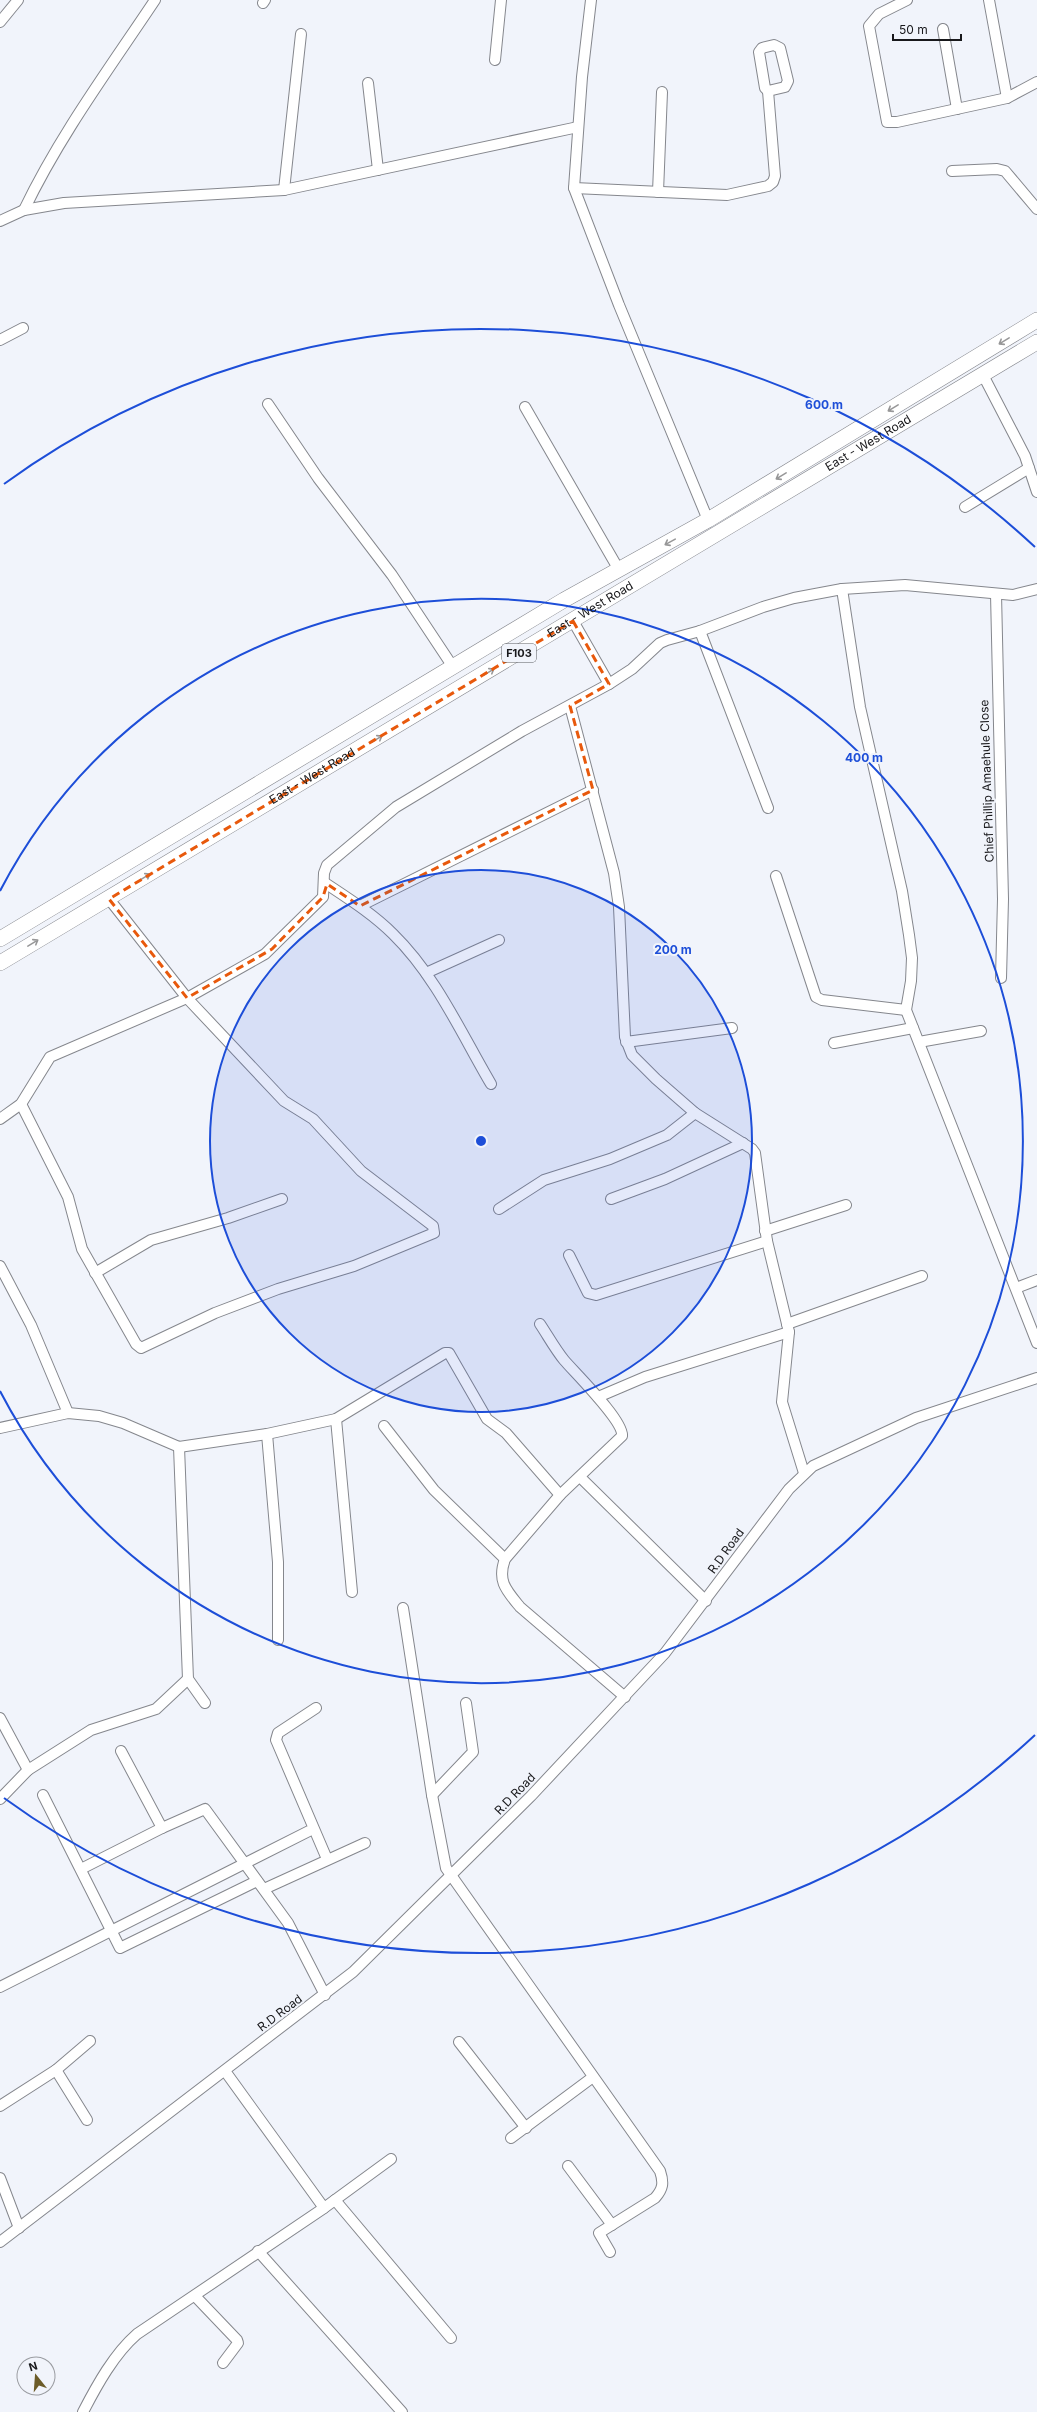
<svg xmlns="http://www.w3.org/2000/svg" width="1037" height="2412" viewBox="0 0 1037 2412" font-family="Inter,sans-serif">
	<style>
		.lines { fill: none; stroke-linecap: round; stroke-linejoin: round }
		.minor-casing { stroke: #85878d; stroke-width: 12 }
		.primary-casing { stroke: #85878d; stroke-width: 16 }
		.minor { stroke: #fff; stroke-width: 10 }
		.primary { stroke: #fff; stroke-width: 15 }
		.oneway { stroke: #979798 }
		.marked { fill: none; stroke: #e8590c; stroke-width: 3; stroke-dasharray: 8 5; stroke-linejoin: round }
		.ring { fill: none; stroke: #1d4ed8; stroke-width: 2 }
		.labels { text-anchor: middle; stroke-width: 4; stroke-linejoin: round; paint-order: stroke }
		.shield { fill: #f1f4fb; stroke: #595a5e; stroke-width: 1 }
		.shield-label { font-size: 11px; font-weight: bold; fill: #18181b }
		.street-label { font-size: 12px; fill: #18181b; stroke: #f1f4fb }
		.centre { fill: #1d4ed8; stroke: #f1f4fb; stroke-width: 2 }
		.ring-label { font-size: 12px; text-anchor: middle; font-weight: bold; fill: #1d4ed8; stroke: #f1f4fb; stroke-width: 4; stroke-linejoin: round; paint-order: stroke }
	</style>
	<rect width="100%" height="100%" fill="#f1f4fb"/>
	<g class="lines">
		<g class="minor-casing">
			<g id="minor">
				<polyline points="591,0 582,77 574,188 619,305 708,520"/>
				<polyline points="907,0 879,14 869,26 887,122 897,122 1007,98 1037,82"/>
				<polyline points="989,0 1007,98"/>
				<polyline points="263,3 265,0"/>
				<polyline points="0,22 18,0"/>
				<polyline points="943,29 957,109"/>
				<polygon points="774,45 780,48 788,81 785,87 768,91 765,88 759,52 762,48"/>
				<polyline points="495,60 501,0"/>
				<polyline points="368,83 378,170"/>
				<polyline points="952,171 997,169 1005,171 1037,209"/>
				<polyline points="574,188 727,195 768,186 773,182 775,176 768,91"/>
				<polyline points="284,190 301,34"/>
				<polyline points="658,192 662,92"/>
				<path d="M24 210C60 135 109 69 155 0"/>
				<polyline points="0,221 24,210 64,203 284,190 578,127"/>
				<polyline points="0,340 23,328"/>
				<polyline points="983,375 1025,456 1037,492"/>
				<polyline points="268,404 318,478 392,575 453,667"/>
				<polyline points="525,407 619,570"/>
				<polyline points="965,507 1029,468"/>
				<polyline points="842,589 860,707 902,891 909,935 912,958 911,981 906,1010 1037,1343"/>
				<polyline points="996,594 1003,899 1001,978"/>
				<polyline points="573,621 609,684"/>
				<polyline points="700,631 768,808"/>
				<polyline points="570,706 614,873 619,907 625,1037 632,1055 656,1079 695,1113 752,1149 755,1153 767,1241 789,1332 782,1402 804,1473"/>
				<polyline points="776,876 816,997 822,1000 906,1010"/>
				<path d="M325 883C349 899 373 914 393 934 436 976 461 1033 491 1084"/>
				<polyline points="360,906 593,790"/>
				<polyline points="426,973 499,940"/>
				<polyline points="626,1042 732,1028"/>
				<polyline points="919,1042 981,1031"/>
				<polyline points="834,1043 913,1028"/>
				<polyline points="21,1104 68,1197 82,1249 136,1344 141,1348 215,1313 278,1289 354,1266 434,1233 433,1226 361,1171 313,1119 284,1101 187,998 109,899"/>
				<polyline points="0,1119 21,1104 50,1057 187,998 265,954 323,897 324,873 327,865 396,807 522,731 609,684 632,669 660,643 667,640 700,631 763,607 794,598 842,589 905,585 1013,595 1037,589"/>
				<polyline points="611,1199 665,1179 743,1143"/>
				<polyline points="499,1209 544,1180 610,1159 667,1135 695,1113"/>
				<polyline points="765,1231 846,1205"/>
				<polyline points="569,1255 588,1293 596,1295 767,1241"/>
				<polyline points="0,1266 31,1325 68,1413"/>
				<polyline points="95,1273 151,1240 228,1218 282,1199"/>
				<polyline points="1016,1288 1037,1280"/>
				<path d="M540 1324C548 1336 555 1349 564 1360 575 1373 624 1421 622 1436L560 1495 505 1559C497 1581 506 1590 520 1607L625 1697"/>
				<polyline points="787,1324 922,1276"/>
				<polyline points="598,1397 645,1377 789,1332"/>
				<polyline points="336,1419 352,1592"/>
				<polyline points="384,1426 434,1490 505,1559"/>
				<polyline points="0,1428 68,1413 99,1416 123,1423 179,1447 267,1434 336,1419 445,1353 449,1353 487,1419 506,1433 560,1495"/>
				<polyline points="267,1434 278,1562 278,1640"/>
				<polyline points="179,1447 188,1679 205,1703"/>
				<polyline points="580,1477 706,1601"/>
				<path d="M403 1608 432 1795 446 1868 660 2171C664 2183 663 2189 655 2198L599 2233 610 2252"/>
				<polyline points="316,1708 278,1733 276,1740 327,1859"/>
				<polyline points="0,1718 28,1770"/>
				<polyline points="121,1751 162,1828"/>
				<polyline points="43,1795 120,1948 257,1881"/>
				<polyline points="432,1795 473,1752 466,1703"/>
				<polyline points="0,1799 28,1770 91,1730 156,1709 188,1679"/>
				<polyline points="81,1869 162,1828 205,1809 288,1923 325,1995"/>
				<polyline points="264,1889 365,1843"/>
				<polyline points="0,1987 309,1831"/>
				<polyline points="459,2042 526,2128"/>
				<polyline points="56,2070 87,2120"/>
				<polyline points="225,2071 324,2208"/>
				<polyline points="0,2106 56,2070 90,2041"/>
				<polyline points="511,2138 593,2077"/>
				<polyline points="568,2166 612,2225"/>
				<polyline points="0,2178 19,2228"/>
				<polyline points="335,2200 451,2338"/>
				<polyline points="0,2242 353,1972 531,1796 665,1653 789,1489 813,1466 916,1418 1037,1378"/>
				<polyline points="258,2251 402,2412"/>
				<polyline points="195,2296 237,2340 238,2343 223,2363"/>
				<path d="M83 2412C97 2385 114 2354 137 2334L324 2208 391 2159"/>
			</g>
		</g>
		<g class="primary-casing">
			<g id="primary">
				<polyline points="0,939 564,600 708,520 1037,320"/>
				<path id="s1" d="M0 963 1037 342"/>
			</g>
		</g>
		<use href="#minor" class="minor"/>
		<use href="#primary" class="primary"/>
	</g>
	<defs><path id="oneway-shaft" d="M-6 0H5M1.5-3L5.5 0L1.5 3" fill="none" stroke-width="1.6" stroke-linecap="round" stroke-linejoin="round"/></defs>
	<g class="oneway">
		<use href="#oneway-shaft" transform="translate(1004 341) rotate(149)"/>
		<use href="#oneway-shaft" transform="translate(893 408) rotate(149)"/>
		<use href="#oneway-shaft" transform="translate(781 476) rotate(149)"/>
		<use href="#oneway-shaft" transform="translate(670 542) rotate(151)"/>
		<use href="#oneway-shaft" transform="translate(489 672) rotate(-31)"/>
		<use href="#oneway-shaft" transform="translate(377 739) rotate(-31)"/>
		<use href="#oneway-shaft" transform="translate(145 877) rotate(-31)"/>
		<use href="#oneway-shaft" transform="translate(33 943) rotate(-31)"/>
	</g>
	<path class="marked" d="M573 621 609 684 570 706 593 790 360 906 327 884 323 897 272 949 187 998 109 899Z"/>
	<circle cx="481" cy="1141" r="271" fill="#1d4ed8" fill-opacity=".12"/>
	<g class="ring">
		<circle cx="481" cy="1141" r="271"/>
		<path d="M0 891A542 542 0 1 1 0 1391"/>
		<path d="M1035 1735A812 812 0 0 1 4 1798M4 484A812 812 0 0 1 1035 547"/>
	</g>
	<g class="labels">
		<rect class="shield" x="502" y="644" width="34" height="18" rx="3"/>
		<g class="shield-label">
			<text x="519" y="657">F103</text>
		</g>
		<g class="street-label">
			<text dy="4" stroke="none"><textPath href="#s1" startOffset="1012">East - West Road</textPath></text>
			<text dy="4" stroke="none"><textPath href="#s1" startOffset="688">East - West Road</textPath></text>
			<text dy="4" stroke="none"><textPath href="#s1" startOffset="364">East - West Road</textPath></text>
			<text transform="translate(987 781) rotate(-92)" y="4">Chief Phillip Amaehule Close</text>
			<text transform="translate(726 1551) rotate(-54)" y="4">R.D Road</text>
			<text transform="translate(515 1794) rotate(-46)" y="4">R.D Road</text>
			<text transform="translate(280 2013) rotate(-37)" y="4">R.D Road</text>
		</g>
	</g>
	<circle cx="481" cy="1141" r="6" class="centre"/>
	<g class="ring-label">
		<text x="824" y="409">600 m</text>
		<text x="864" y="762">400 m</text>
		<text x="673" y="954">200 m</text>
	</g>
	<g transform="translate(36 2376) rotate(343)"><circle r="19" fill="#f1f4fb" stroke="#9a9ca1"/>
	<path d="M0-3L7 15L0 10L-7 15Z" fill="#6c5c29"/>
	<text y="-6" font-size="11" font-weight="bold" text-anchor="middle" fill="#18181b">N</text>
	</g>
	<path d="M893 34v6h68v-6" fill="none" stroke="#18181b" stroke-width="2"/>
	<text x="899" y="34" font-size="12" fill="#18181b" stroke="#f1f4fb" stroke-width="3" paint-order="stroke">50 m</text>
</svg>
